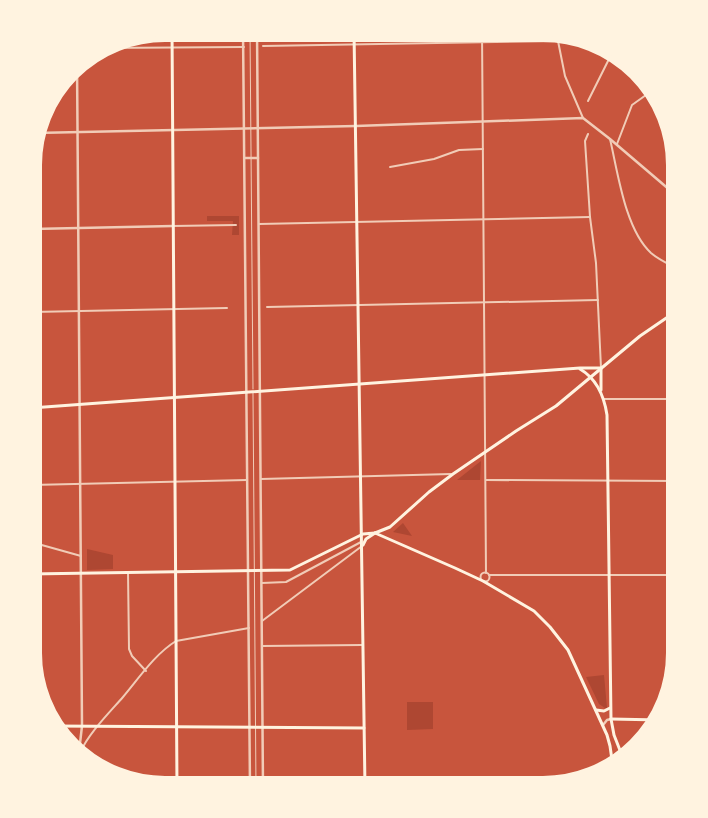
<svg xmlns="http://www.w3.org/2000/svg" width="708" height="818" viewBox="0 0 708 818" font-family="Roboto,sans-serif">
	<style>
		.green { fill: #ae4732 }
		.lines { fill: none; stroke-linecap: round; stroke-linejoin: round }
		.service { stroke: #f1ccb7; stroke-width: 1 }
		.pedestrian { stroke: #f1ccb7; stroke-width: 2 }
		.minor { stroke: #f1ccb7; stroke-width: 2 }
		.tertiary { stroke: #f1ccb7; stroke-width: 2.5 }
		.secondary { stroke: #fff3e0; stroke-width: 3 }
		.primary { stroke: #fff3e0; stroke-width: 3 }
		.rim { fill: none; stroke: #fff3e0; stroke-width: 6 }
	</style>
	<rect width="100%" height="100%" fill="#c8553d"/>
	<g class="green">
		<polygon points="207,216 239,216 239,235 232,235 233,221 207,221"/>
		<polygon points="481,461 480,480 457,480"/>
		<polygon points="403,523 412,536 393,532"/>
		<polygon points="87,549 113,555 113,569 87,570"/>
		<polygon points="604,675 607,708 605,708 599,704 586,677"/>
		<polygon points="407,702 433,702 433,729 407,730"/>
	</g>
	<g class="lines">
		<g class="service">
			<polyline points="250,30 253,389"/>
			<polyline points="253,393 256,788"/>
		</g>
		<polyline class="pedestrian" points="262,583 286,582 361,542"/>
		<g class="minor">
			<polyline points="482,31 486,573"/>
			<polyline points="556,31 565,76 583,118"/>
			<polyline points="263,46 558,41"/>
			<polyline points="102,48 244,47"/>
			<polyline points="588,101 613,51"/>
			<polyline points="588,134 585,141 590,217 596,263 601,368"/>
			<path d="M610 139C618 173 625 229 651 253 659 260 669 264 678 269"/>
			<polyline points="617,144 632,105 653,90"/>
			<polyline points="390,167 434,159 459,150 483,149"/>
			<polyline points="259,224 590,217"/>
			<polyline points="173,226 236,225"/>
			<polyline points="267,307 598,300"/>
			<polyline points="32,312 227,308"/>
			<polyline points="604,399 678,399"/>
			<polyline points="261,479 451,474"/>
			<polyline points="486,480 678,481"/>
			<polyline points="31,485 247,480"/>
			<polyline points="31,542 81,556"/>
			<polyline points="128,572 129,649 132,656 146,671"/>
			<circle cx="485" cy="577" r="4.5"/>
			<polyline points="489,575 678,575"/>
			<polyline points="262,621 362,546"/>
			<polyline points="262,646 362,645"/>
			<path d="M80 753C88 734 109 713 123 697 139 678 155 654 176 641L249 628"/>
		</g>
		<g class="tertiary">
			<polyline points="243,30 250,788"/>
			<polyline points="257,30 263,788"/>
			<polyline points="77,63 82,726 79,752"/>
			<polyline points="35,133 356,126 583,118 610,139 678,197"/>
			<polyline points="245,158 258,158"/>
			<polyline points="32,229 173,226"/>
			<polyline points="603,725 607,720 611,719"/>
		</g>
		<g class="secondary">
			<path d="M580 369C597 379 604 395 607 415L611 719 614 735 623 758"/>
			<polyline points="601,369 601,390"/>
			<polyline points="31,408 580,368 601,368"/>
			<polyline points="375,533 390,527 429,492 453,474 516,431 556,406 640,336 678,310"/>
			<polyline points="30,574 290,570 363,534 375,533 455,568 483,581 534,611 550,627 568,650 607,735 610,746 613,767"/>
			<polyline points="596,710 604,711 610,708"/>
			<polyline points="611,719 660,720"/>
			<polyline points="53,726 364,728"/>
		</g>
		<g class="primary">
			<polyline points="172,30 177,788"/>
			<polyline points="354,31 365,788"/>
			<polyline points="363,545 366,539 375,533"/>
		</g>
	</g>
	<path d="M0 0H708V818H0ZM165 39H543A126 126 0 0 1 669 165V653A126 126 0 0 1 543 779H165A126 126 0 0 1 39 653V165A126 126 0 0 1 165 39Z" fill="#fff3e0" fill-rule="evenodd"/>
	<path class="rim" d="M165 39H543A126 126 0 0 1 669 165V653A126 126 0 0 1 543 779H165A126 126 0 0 1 39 653V165A126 126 0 0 1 165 39Z"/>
</svg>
